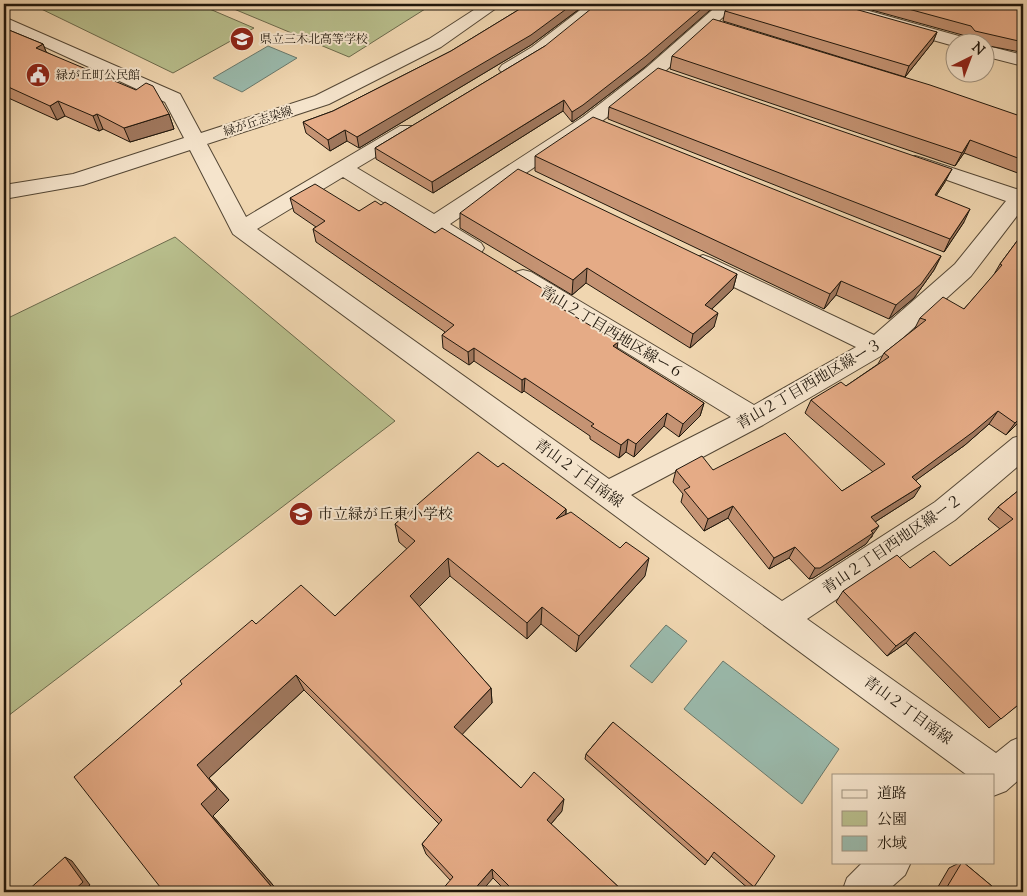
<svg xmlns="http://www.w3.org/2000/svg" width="1027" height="896" viewBox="0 0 1027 896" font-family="'Sorts Mill Goudy','Noto Serif JP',serif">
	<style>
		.green { fill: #b8be8c; stroke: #6c6a4c }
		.water { fill: #9ab9ab; stroke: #69786b }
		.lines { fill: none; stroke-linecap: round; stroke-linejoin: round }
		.minor-casing { stroke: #544735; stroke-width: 2 }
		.minor { fill: #f5e4cc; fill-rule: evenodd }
		.wall { fill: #c59373; stroke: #20170c }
		.shaded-wall { fill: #a0785e; stroke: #20170c }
		.building { fill: #e5ab86; stroke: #20170c }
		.labels { text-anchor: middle; stroke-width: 4; stroke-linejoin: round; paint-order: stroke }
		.far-poi-label { font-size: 12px; fill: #20170c; stroke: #f5e4cc; text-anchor: start }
		.far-street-label { font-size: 12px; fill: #20170c; stroke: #f5e4cc }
		.street-label { font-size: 15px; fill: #20170c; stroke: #f5e4cc }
		.poi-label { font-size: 15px; fill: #20170c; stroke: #f5e4cc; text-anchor: start }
	</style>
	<rect width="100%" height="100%" fill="#f0d6b0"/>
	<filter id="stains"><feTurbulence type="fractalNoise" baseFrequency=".004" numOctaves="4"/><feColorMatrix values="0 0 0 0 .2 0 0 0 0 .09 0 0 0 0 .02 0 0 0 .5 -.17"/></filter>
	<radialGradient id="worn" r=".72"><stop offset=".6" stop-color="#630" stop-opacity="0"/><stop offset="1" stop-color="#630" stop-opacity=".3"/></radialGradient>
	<g class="green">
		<polygon points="31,4 198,4 254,28 173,73"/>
		<polygon points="222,4 433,4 349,57"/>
		<polygon points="175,237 395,421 4,719 4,320"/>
	</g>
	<g class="water">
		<polygon points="268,46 297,58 242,92 213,78"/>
		<polygon points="666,625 687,641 652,683 630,666"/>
		<polygon points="723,661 839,749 802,804 684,709"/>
	</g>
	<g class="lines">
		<g class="minor-casing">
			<g id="minor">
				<polygon points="483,4 502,4 441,47 329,104 207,144 246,217 400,126 414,126 417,130 414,134 357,168 434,214 583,117 646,68 719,4 737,4 660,76 597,125 450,224 481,243 484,248 481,253 473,255 465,253 343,177 257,229 609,479 731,417 515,284 511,278 515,272 523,270 531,272 754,405 856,347 695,268 691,263 695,258 703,255 711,258 874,335 955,264 1006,201 908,166 905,162 908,158 915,156 922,158 1016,189 1023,187 1023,208 971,276 886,353 763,425 631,495 782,601 935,502 1013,438 1023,435 1023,462 955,520 807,619 996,753 1011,741 1023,736 1023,776 1006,791 993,796 993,775 967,775 233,234 190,150 83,185 4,199 4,185 73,174 184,138 165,102 4,28 4,17 180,94 201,133 315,96 429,39"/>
				<polygon points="588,4 606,4 544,55 514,73 502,73 499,69 502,65 532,47"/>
				<polygon points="818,4 844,4 966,38 969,42 954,42 954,46 820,8"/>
				<polygon points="984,45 1023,55 1023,66 984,56"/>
				<polygon points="863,862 911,862 905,875 886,892 842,892 847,878"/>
			</g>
		</g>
		<use href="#minor" class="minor"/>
	</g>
	<g class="wall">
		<polygon points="528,4 586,4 531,45 359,148 347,141 330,151 306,133 303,122 333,111 451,51"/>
		<polygon points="850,4 949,4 1023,5 1023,48 1020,52 984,45 984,42 975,42 971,41 966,36"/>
		<polygon points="725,11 937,32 933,42 905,77 723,21"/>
		<polygon points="4,28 43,44 46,52 169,114 174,129 130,142 103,129 99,131 65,116 57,120 4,96"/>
		<polygon points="545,46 645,67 582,115 572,122 563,111 433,193 376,159 375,148"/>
		<polygon points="672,56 1023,117 1023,175 964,153 955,166 670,69"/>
		<polygon points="609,107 945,182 936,196 964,222 944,252 608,119"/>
		<polygon points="535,156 941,256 934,270 914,298 889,319 836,295 824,309 535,171"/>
		<polygon points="290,198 359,211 381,205 435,233 554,304 617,349 704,403 700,416 679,437 664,426 634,457 626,452 619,458 590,439 590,436 524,391 522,393 474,361 469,365 443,348 442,335 445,332 316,242 313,229 316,227 294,212"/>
		<polygon points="460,213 737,274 733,289 712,309 714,327 690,348 586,283 572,295 460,228"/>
		<polygon points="1023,233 1023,418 1006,435 989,424 965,445 916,480 914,497 875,522 872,537 870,538 866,544 813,578 809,579 789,558 769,569 728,518 704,531 681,502 683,494 673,482 676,470 713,470 842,491 873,472 805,413 811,400 846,386 878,364 884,353 914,330 920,318 964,309 993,276 1000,264"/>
		<polygon points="498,467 566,509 566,515 645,576 576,652 541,624 527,639 450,576 419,607 491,688 492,703 462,734 521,788 562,811 551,824 624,892 507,892 493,878 450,880 426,854 422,844 439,824 304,690 209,778 229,800 213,816 279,892 164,892 256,624 335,616 407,549 399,542 395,524"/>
		<polygon points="1019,490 1023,701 989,728 906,643 887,656 836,602 843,591 910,568 950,566 1000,529 988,519 998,507"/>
		<polygon points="613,722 754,887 750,890 711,856 705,865 585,759 586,754"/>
		<polygon points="961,862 963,862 999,892 935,892 949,868"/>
	</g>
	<g class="shaded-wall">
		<polygon points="573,4 586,4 531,45 359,148 357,137"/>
		<polygon points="707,4 717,4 645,67 582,115 572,122 572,112"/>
		<polygon points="937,32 933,42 905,77 909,66"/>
		<polygon points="43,44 49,59 36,48"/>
		<polygon points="564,100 563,111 433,193 432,182"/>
		<polygon points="58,101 65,116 57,120 50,106"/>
		<polygon points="97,114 103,129 99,131 93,116"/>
		<polygon points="169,114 174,129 130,142 124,128"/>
		<polygon points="345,130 347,141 330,151 328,140"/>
		<polygon points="970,140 964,153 955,166 962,153"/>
		<polygon points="952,169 945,182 928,208 935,195"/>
		<polygon points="970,209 964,222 944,252 950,239"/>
		<polygon points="941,256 934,270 914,298 889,319 896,305"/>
		<polygon points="587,268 586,283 572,295 573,280"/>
		<polygon points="737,274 733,289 701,319 705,305"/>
		<polygon points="841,281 836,295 824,309 830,294"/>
		<polygon points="555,296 554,310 549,301"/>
		<polygon points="718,313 714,327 690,348 693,334"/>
		<polygon points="618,342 616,355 613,346"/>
		<polygon points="474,348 474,361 469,365 468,352"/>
		<polygon points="525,378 524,391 522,393 522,380"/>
		<polygon points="704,403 700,416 679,437 683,424"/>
		<polygon points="998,411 989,424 965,445 904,489 912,477"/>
		<polygon points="667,413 664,426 634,457 636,444"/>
		<polygon points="1023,415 1023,418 1006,435 1015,423"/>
		<polygon points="628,439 626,452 619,458 621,445"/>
		<polygon points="921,486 914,497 864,529 871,517"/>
		<polygon points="733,506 728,518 704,531 708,519"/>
		<polygon points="566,509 565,528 556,519"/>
		<polygon points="879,526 866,544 813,578 809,579 815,568"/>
		<polygon points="795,547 789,558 769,569 774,558"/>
		<polygon points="448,558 450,576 413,613 410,596"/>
		<polygon points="649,558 645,576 576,652 579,636"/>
		<polygon points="542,607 541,624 527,639 527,623"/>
		<polygon points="915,632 906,643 887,656 896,646"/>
		<polygon points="296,675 304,690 209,778 229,800 213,816 279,892 276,892 201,804 197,765"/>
		<polygon points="491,688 492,703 457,740 454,727"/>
		<polygon points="564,799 562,811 545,831 547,820"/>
		<polygon points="65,857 72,861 90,885 82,892 72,892"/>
		<polygon points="492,869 493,878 481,892 472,892"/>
	</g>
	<g class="building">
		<polygon points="528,4 573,4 531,35 357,137 345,130 328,140 303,122 333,111 451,51"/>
		<polygon points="597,4 707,4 646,56 583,105 572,112 564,100 432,182 375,148 545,46"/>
		<polygon points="731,4 837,4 937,32 909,66 725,11"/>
		<polygon points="890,4 1017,4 1023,5 1023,42 975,31 971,26"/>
		<polygon points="713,19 930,85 1023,117 1023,160 970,140 962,153 672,56"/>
		<polygon points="4,28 43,44 36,48 136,90 146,83 153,86 169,114 124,128 97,114 93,116 58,101 50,106 4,85"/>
		<polygon points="658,68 952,169 935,195 970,209 950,239 609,107"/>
		<polygon points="593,117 941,256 921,284 896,305 841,281 830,294 535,156"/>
		<polygon points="518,169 737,274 705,305 718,313 693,334 587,268 573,280 460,213"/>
		<polygon points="315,184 359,211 375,201 381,205 385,202 435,233 442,228 555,296 549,301 618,342 613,346 704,403 683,424 667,413 636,444 628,439 621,445 591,426 594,424 525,378 522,380 474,348 468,352 442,335 454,325 313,229 325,221 290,198"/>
		<polygon points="1023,233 1023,415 1015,423 998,411 973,432 912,477 921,486 871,517 879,526 871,531 873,533 820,568 815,568 795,547 774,558 733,506 708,519 684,490 690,487 676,470 702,456 713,470 785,433 842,491 885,464 811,400 841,382 846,386 889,357 884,353 926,320 920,318 943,297 964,309 1002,265 1000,264"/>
		<polygon points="478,452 498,467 503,463 566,509 556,519 571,512 620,548 626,542 649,558 579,636 542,607 527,623 448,558 410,596 491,688 454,727 521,788 534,772 564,799 547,820 624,892 515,892 492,869 472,892 440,892 453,877 422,844 442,820 296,675 197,765 217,789 201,804 276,892 164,892 74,777 182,684 180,681 252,620 256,624 301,585 335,616 415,541 395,524"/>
		<polygon points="1019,490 1023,493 1023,701 1001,719 915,632 896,646 843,591 897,555 910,568 934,551 950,566 1013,519 998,507"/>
		<polygon points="613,722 775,856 754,887 714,852 708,861 586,754"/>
		<polygon points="65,857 83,882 72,892 26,892"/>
		<polygon points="962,862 963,862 999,892 944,892"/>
	</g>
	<defs>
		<g id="school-disc" transform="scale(1.25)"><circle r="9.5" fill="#8f2418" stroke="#f5e4cc"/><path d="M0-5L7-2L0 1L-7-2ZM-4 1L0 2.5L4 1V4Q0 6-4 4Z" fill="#fff"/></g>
		<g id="civic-disc" transform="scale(1.25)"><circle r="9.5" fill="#8f2418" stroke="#f5e4cc"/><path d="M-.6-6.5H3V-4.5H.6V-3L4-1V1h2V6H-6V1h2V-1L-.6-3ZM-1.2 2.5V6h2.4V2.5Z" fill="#fff"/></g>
	</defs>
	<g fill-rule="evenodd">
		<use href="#school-disc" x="242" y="39"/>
		<use href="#civic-disc" x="38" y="75"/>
		<use href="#school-disc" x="301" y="514"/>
	</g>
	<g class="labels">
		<g class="far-poi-label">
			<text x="260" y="43">県立三木北高等学校</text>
			<text x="56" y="79">緑が丘町公民館</text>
		</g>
		<g class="far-street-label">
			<text transform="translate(258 121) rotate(-18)" y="4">緑が丘志染線</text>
		</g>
		<g class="street-label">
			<text transform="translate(612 332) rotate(31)" y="5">青山２丁目西地区線ー６</text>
			<text transform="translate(809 384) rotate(-30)" y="5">青山２丁目西地区線ー３</text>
			<text transform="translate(579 473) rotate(36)" y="5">青山２丁目南線</text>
			<text transform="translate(892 544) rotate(-34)" y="5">青山２丁目西地区線ー２</text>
			<text transform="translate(908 710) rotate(36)" y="5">青山２丁目南線</text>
		</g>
		<g class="poi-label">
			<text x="318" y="519">市立緑が丘東小学校</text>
		</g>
	</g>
	<rect width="1027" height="896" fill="none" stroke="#f0d6b0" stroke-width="20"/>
	<rect x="5" y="5" width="1017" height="886" fill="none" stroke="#20170c" stroke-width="2.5"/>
	<rect x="10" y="10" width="1007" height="876" fill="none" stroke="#20170c"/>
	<rect x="832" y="774" width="162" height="90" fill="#f5e4cc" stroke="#a0927f"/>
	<rect x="842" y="790" width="25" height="8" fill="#f5e4cc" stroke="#a0927f"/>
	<text x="877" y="798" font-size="15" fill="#20170c">道路</text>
	<rect x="842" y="811" width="25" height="15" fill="#b8be8c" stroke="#a0927f"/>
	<text x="877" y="824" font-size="15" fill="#20170c">公園</text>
	<rect x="842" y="836" width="25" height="15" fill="#9ab9ab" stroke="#a0927f"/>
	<text x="877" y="848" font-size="15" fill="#20170c">水域</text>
	<g transform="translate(970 58) rotate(42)"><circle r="24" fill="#f5e4cc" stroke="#a0927f"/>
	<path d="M0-4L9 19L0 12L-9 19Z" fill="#8f2418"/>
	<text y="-8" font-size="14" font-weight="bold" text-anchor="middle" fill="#20170c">N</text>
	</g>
	<rect width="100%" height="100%" filter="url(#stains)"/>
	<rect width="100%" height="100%" fill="url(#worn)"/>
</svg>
